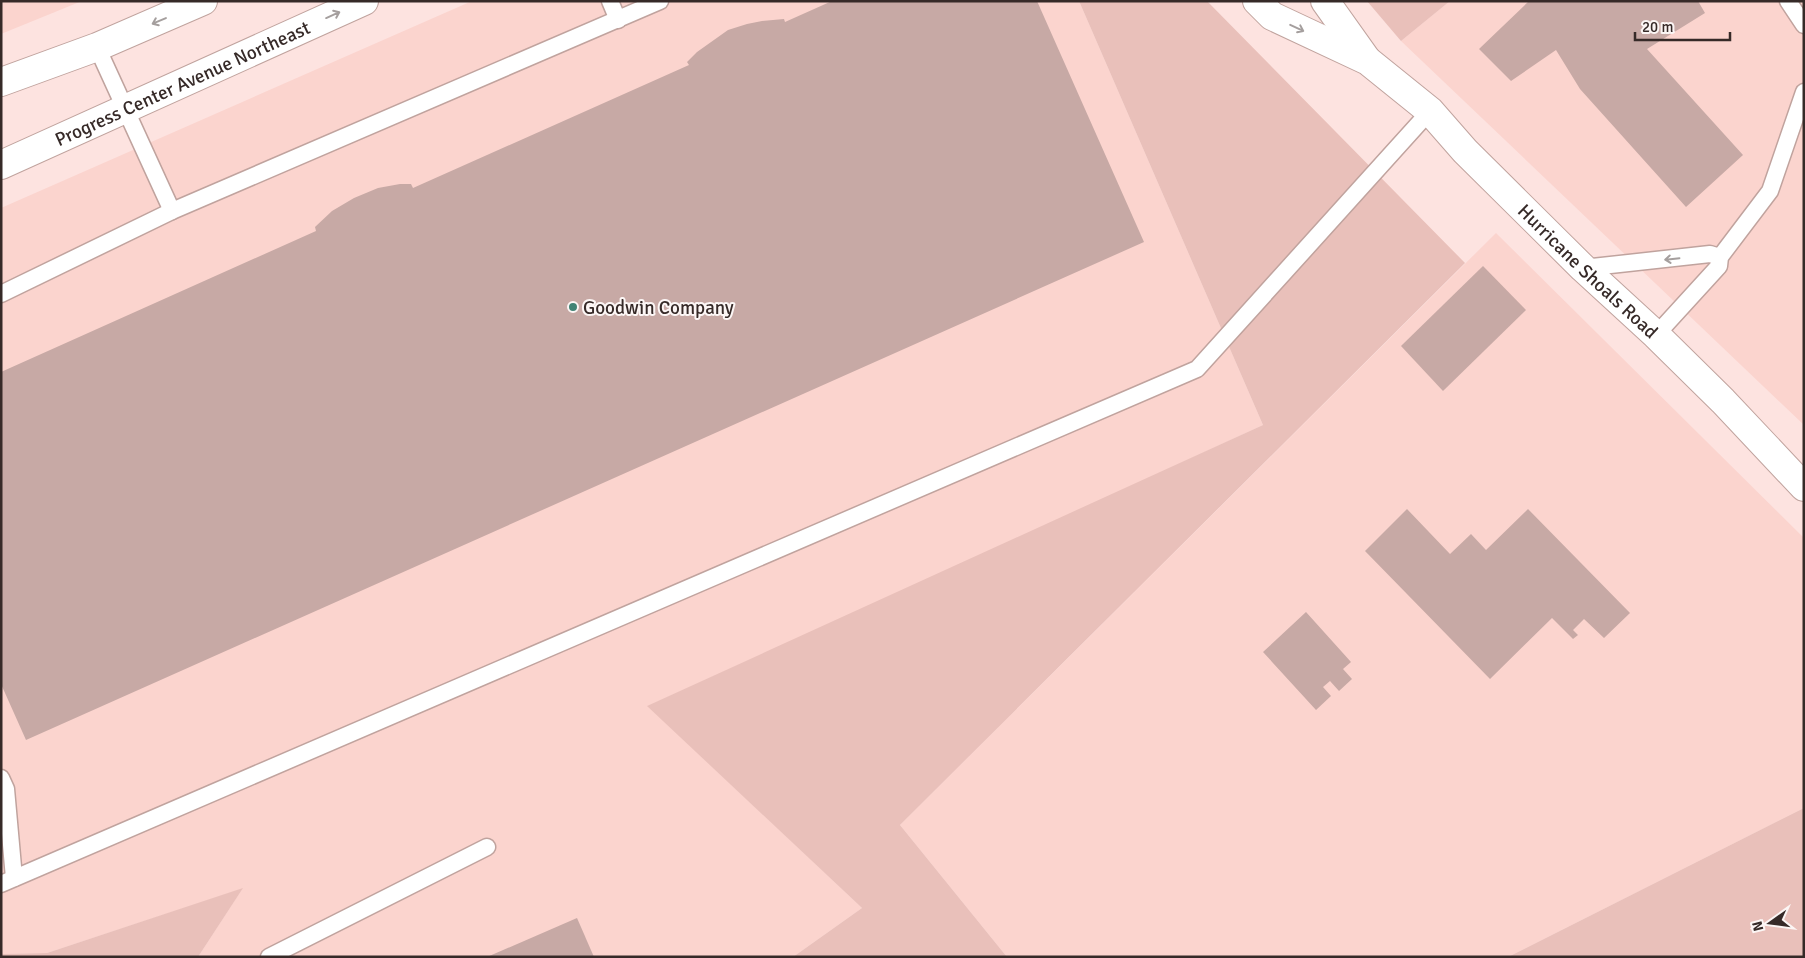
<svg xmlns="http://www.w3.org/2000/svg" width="1805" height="958" viewBox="0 0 1805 958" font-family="Signika,sans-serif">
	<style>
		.built { fill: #fbd4ce }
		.green { fill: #e9c0ba }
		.building { fill: #c7a9a5 }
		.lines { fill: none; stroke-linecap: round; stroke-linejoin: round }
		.service-casing { stroke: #c0a39e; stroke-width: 19 }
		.minor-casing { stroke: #c0a39e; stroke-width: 30 }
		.tertiary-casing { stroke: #c0a39e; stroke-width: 30 }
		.service { stroke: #fff; stroke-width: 16 }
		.minor { stroke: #fff; stroke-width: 28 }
		.tertiary { stroke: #fff; stroke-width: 28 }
		.oneway { stroke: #a59f9e }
		.poi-dot { fill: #418375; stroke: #fcf6f5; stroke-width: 2 }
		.labels { text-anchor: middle; stroke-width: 4; stroke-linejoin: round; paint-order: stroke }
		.street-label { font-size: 19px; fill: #362a28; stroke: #fcf6f5 }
		.poi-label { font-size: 19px; fill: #362a28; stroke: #fcf6f5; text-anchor: start }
	</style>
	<rect width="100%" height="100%" fill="#fde3e0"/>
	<g class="built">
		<polygon points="1,1 82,1 1,34"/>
		<polygon points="472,1 1079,1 1263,425 978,557 648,706 862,908 793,957 198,957 242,889 47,953 1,954 1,208"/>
		<polygon points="1450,1 1804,1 1804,425 1401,41"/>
		<polygon points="1496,233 1804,538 1804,808 1508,957 1007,957 900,825"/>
	</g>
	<g class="green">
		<polygon points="1079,1 1207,1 1465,263 900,825 1007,957 793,957 862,908 647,706 1263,425"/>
		<polygon points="1367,1 1450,1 1401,41"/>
		<polygon points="1804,808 1804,957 1508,957"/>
		<polygon points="243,888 198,957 1,957 1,954 47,953"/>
	</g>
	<g class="building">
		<polygon points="832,1 1037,1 1144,242 26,740 1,684 1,372 316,231 315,227 332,211 354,198 378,188 400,184 411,184 413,188 689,65 687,62 697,52 728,30 747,24 762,21 784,19 785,22"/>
		<polygon points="1529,1 1698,1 1705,13 1647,49 1743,155 1686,207 1580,89 1556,50 1511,81 1479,49"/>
		<polygon points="1483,266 1526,310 1443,391 1401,346"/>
		<polygon points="1407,509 1450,554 1471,534 1486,550 1528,509 1630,613 1604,638 1584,619 1573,630 1578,635 1573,639 1552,618 1490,679 1365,551"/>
		<polygon points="1306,612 1351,662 1343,669 1352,679 1339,691 1330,681 1323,687 1331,696 1316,710 1263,652"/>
		<polygon points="577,918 594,957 487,957"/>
	</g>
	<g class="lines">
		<g class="service-casing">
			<g id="service">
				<polyline points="610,1 618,20"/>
				<polyline points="1788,1 1804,25"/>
				<polyline points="97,47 172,211"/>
				<polyline points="1583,268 1710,254 1720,257"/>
				<polyline points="1,294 172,211 660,1"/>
				<polyline points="1656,335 1719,266 1720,257 1770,191 1804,92"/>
				<polyline points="1,778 6,789 14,878"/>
				<polyline points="1,884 1197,369 1430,111"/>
				<polyline points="269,957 487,847"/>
			</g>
		</g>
		<g class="minor-casing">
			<g id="minor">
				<polyline points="1,82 97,47 203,1"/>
				<path id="s1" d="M1 165 364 1"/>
			</g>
		</g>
		<g class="tertiary-casing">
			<g id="tertiary">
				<path id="s2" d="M1257 1 1272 16 1368 61 1430 111 1465 151 1583 268 1656 335 1723 401 1804 487"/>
				<polyline points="1325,1 1367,60"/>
			</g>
		</g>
		<use href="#service" class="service"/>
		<use href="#minor" class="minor"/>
		<use href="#tertiary" class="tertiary"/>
	</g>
	<defs><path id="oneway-shaft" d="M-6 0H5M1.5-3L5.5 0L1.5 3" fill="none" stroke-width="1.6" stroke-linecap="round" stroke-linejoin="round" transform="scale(1.25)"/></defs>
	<g class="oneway">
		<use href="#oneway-shaft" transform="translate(333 15) rotate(-24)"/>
		<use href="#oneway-shaft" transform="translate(159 21) rotate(157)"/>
		<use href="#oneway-shaft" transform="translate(1297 28) rotate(25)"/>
		<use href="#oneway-shaft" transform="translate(1672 259) rotate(174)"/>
	</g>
	<circle class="poi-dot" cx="573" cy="307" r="5"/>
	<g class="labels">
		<g class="street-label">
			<text dy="7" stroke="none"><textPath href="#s1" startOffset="199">Progress Center Avenue Northeast</textPath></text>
			<text dy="7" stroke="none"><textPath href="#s2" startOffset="432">Hurricane Shoals Road</textPath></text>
		</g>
		<g class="poi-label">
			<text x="583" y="314">Goodwin Company</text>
		</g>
	</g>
	<rect width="1805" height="958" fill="none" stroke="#362a28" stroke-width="5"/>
	<g transform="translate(1770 923) rotate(256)" stroke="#fcf6f5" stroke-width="4" paint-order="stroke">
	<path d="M0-4L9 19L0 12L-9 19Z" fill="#362a28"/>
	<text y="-8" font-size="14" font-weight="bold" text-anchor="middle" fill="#362a28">N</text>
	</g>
	<path d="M1635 32v8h95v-8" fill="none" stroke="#362a28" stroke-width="2.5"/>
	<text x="1642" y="32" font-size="15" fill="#362a28" stroke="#fcf6f5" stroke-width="4" paint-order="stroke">20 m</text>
</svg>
